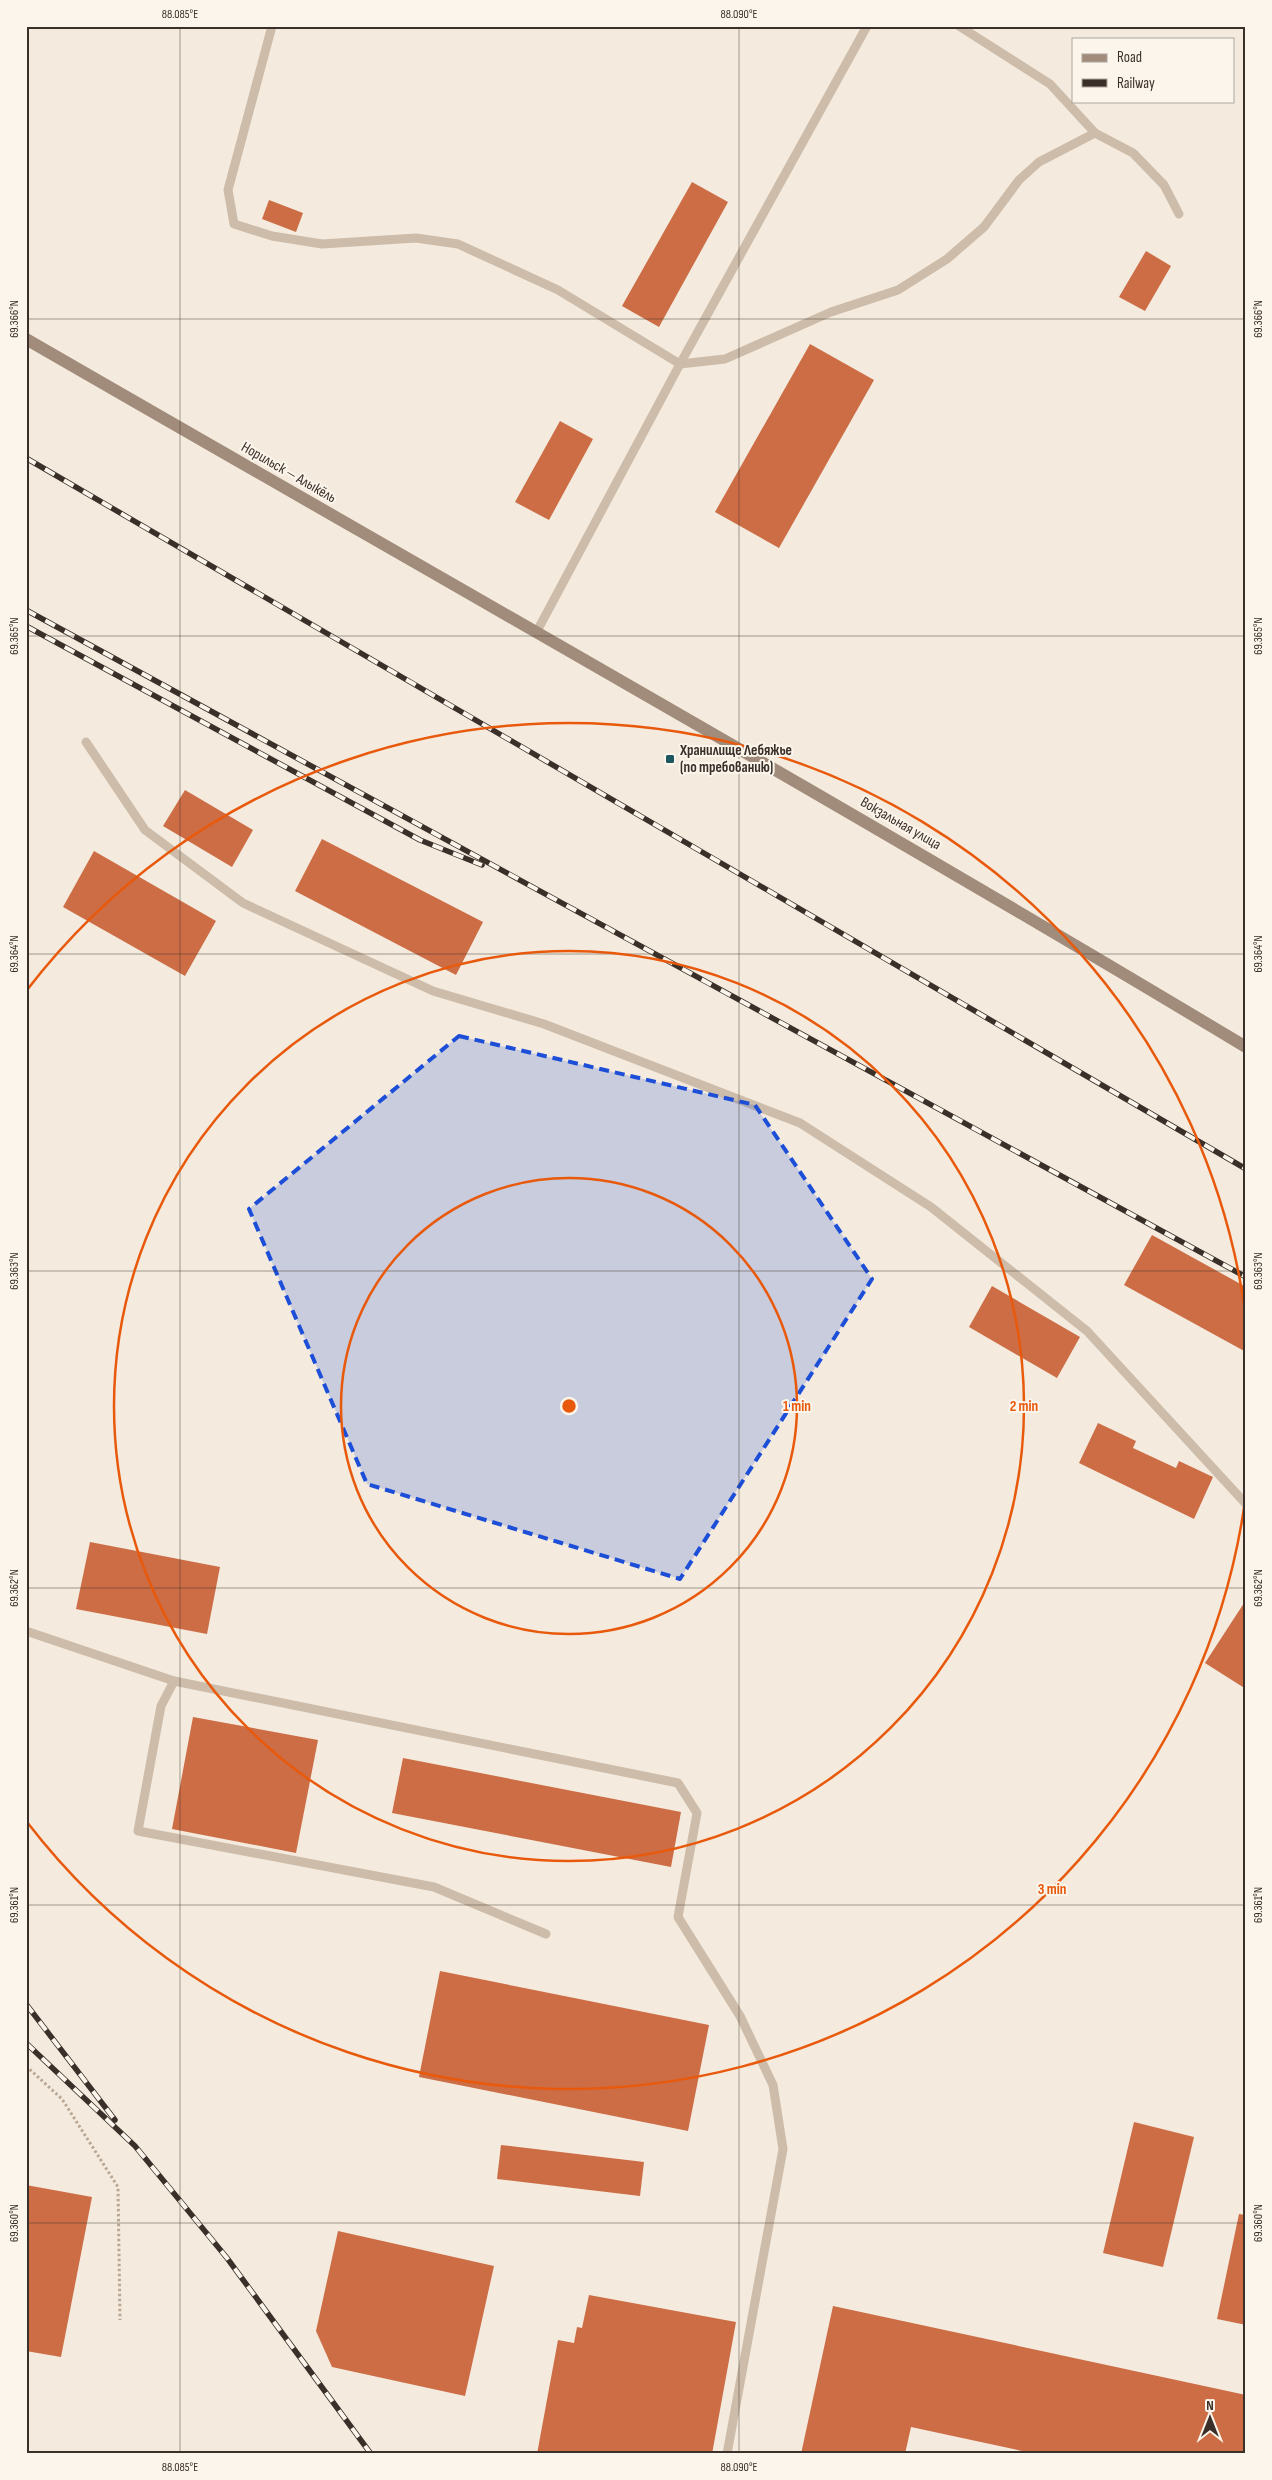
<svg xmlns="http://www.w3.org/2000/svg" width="1272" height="2480" viewBox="0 0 1272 2480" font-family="'Sofia Sans Condensed',sans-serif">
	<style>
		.building { fill: #cc6d45 }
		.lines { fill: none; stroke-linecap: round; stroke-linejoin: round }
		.path { stroke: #b9a693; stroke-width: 3; stroke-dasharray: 2.5 2.5; stroke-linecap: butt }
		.lane { stroke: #cdbca9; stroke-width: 9 }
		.secondary { stroke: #a18b7a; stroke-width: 12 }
		.rail-casing { stroke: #3a3029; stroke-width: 5.5 }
		.rail { stroke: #fbf5eb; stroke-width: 4; stroke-dasharray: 11; stroke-linecap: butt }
		.marked { fill: #1d4ed8; fill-opacity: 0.2; stroke: #1d4ed8; stroke-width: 4; stroke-dasharray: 10 6; stroke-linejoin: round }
		.ticks { fill: none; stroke: #3a3029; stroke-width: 1; stroke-opacity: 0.45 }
		.ring { fill: none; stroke: #e8590c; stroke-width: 2.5 }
		.poi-dot { fill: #1c565e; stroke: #fbf5eb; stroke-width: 2 }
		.labels { text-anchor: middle; stroke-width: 4; stroke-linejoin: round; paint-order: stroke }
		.street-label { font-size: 15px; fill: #3a3029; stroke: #fbf5eb }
		.poi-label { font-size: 15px; font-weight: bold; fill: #3a3029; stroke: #fbf5eb; text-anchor: start }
		.centre { fill: #e8590c; stroke: #fbf5eb; stroke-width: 2.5 }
		.ring-label { font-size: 15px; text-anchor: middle; font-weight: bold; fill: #e8590c; stroke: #fbf5eb; stroke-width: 4; stroke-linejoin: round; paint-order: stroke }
		.neatline { fill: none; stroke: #3a3029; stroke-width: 2 }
		.ticks-label { font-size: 12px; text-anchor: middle; fill: #3a3029 }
	</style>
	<rect width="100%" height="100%" fill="#f4ebde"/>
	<g class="building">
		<polygon points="692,182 728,202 659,327 622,306"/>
		<polygon points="269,200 303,213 296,232 262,219"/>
		<polygon points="1146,251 1171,266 1145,311 1119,297"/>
		<polygon points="810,344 874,380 779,548 715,512"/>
		<polygon points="560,421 593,439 549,520 515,502"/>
		<polygon points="185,790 253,830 232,867 163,826"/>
		<polygon points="322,839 483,922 456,975 295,891"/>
		<polygon points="94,851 216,921 185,976 63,907"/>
		<polygon points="1152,1235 1246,1287 1246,1352 1124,1285"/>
		<polygon points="992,1286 1080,1337 1057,1378 969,1327"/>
		<polygon points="1098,1423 1136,1441 1133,1448 1176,1468 1179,1461 1213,1477 1194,1519 1079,1463"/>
		<polygon points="90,1542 220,1567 207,1634 76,1609"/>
		<polygon points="1246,1600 1246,1689 1205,1663"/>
		<polygon points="193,1717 318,1740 296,1853 172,1829"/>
		<polygon points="403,1758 681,1812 671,1867 392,1813"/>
		<polygon points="440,1971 709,2025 688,2131 419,2077"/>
		<polygon points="1134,2122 1194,2137 1163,2267 1103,2253"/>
		<polygon points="501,2145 644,2162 640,2196 497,2179"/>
		<polygon points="26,2185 92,2197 61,2357 26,2351"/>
		<polygon points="1239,2214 1246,2215 1246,2325 1217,2319"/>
		<polygon points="338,2231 494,2266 465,2396 332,2367 316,2331"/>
		<polygon points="589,2295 736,2322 712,2454 537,2454 558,2340 574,2343 577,2327 582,2328"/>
		<polygon points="833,2306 1246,2395 1246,2454 1036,2454 911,2427 905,2454 801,2454"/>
	</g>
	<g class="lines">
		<polyline class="path" points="26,2066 62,2099 118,2187 120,2320"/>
		<g class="lane">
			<polyline points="272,26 228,190 234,224 272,236 322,244 416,238 458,244 558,290 680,364 725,359 831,312 898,290 947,259 984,227 1019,180 1039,162 1095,133"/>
			<polyline points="959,26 1050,84 1095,133 1133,153 1164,185 1179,214"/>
			<polyline points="536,633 680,364 867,26"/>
			<polyline points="86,742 145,830 243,903 433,991 544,1024 800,1123 931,1207 1087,1331 1246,1504"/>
			<polyline points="26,1631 174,1681"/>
			<polyline points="546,1934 434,1887 138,1831 161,1706 174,1681 678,1783 697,1813 678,1917 740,2016 773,2085 783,2149 727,2454"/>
		</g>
		<path class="secondary" d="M26 339C433 574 843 805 1246 1047"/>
		<g class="rail-casing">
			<g id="rail">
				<polyline points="26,458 1246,1169"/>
				<polyline points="26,610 1246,1277"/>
				<polyline points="26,626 420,840 482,865"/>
				<polyline points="26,2004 115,2120"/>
				<polyline points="26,2043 135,2146 227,2258 371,2454"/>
			</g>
		</g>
		<use href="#rail" class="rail"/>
	</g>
	<path class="marked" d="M459 1036 755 1105 872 1279 680 1579 367 1484 249 1209Z"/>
	<path class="ticks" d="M180 26V2454M739 26V2454M26 319H1246M26 636H1246M26 954H1246M26 1271H1246M26 1588H1246M26 1905H1246M26 2223H1246"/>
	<g class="ring">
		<circle cx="569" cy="1406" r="228"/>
		<circle cx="569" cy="1406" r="455"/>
		<path d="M1245 1501A683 683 0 0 1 27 1822M27 990A683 683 0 0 1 1245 1311"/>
	</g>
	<rect class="poi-dot" x="665" y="754" width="10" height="10" rx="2.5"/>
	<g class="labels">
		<g class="street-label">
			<text transform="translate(289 472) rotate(30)" y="5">Норильск — Алыкёль</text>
			<text transform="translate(901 823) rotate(30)" y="5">Вокзальная улица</text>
		</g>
		<g class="poi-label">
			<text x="680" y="755">Хранилище Лебяжье<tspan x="680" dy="17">(по требованию)</tspan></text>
		</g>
	</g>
	<circle cx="569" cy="1406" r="8" class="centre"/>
	<g class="ring-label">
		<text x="797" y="1411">1 min</text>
		<text x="1024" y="1411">2 min</text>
		<text x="1052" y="1894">3 min</text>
	</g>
	<rect width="1272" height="2480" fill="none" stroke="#fbf5eb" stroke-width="55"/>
	<rect x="1072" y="38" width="162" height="65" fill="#fbf5eb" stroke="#aea69d"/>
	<rect x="1082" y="54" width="25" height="8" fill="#a18b7a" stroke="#aea69d"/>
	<text x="1117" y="62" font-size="15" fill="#3a3029">Road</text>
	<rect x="1082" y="79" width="25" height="8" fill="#3a3029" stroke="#aea69d"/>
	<text x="1117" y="88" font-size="15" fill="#3a3029">Railway</text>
	<g transform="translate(1210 2418)" stroke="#fbf5eb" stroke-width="4" paint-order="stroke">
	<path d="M0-4L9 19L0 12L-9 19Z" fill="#3a3029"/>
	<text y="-8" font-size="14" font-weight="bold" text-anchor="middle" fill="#3a3029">N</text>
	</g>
	<rect x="28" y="28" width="1216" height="2424" class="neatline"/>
	<g class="ticks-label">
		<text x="180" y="18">88.085°E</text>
		<text x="739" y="18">88.090°E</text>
		<text transform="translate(14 319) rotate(-90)" y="4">69.366°N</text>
		<text transform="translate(1258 319) rotate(-90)" y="4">69.366°N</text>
		<text transform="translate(14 636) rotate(-90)" y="4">69.365°N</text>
		<text transform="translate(1258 636) rotate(-90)" y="4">69.365°N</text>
		<text transform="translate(14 954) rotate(-90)" y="4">69.364°N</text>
		<text transform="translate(1258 954) rotate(-90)" y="4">69.364°N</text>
		<text transform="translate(14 1271) rotate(-90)" y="4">69.363°N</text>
		<text transform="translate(1258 1271) rotate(-90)" y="4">69.363°N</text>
		<text transform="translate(14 1588) rotate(-90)" y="4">69.362°N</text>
		<text transform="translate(1258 1588) rotate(-90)" y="4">69.362°N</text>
		<text transform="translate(14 1905) rotate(-90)" y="4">69.361°N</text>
		<text transform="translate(1258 1905) rotate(-90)" y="4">69.361°N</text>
		<text transform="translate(14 2223) rotate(-90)" y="4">69.360°N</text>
		<text transform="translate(1258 2223) rotate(-90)" y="4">69.360°N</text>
		<text x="180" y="2471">88.085°E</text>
		<text x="739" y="2471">88.090°E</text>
	</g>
</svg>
